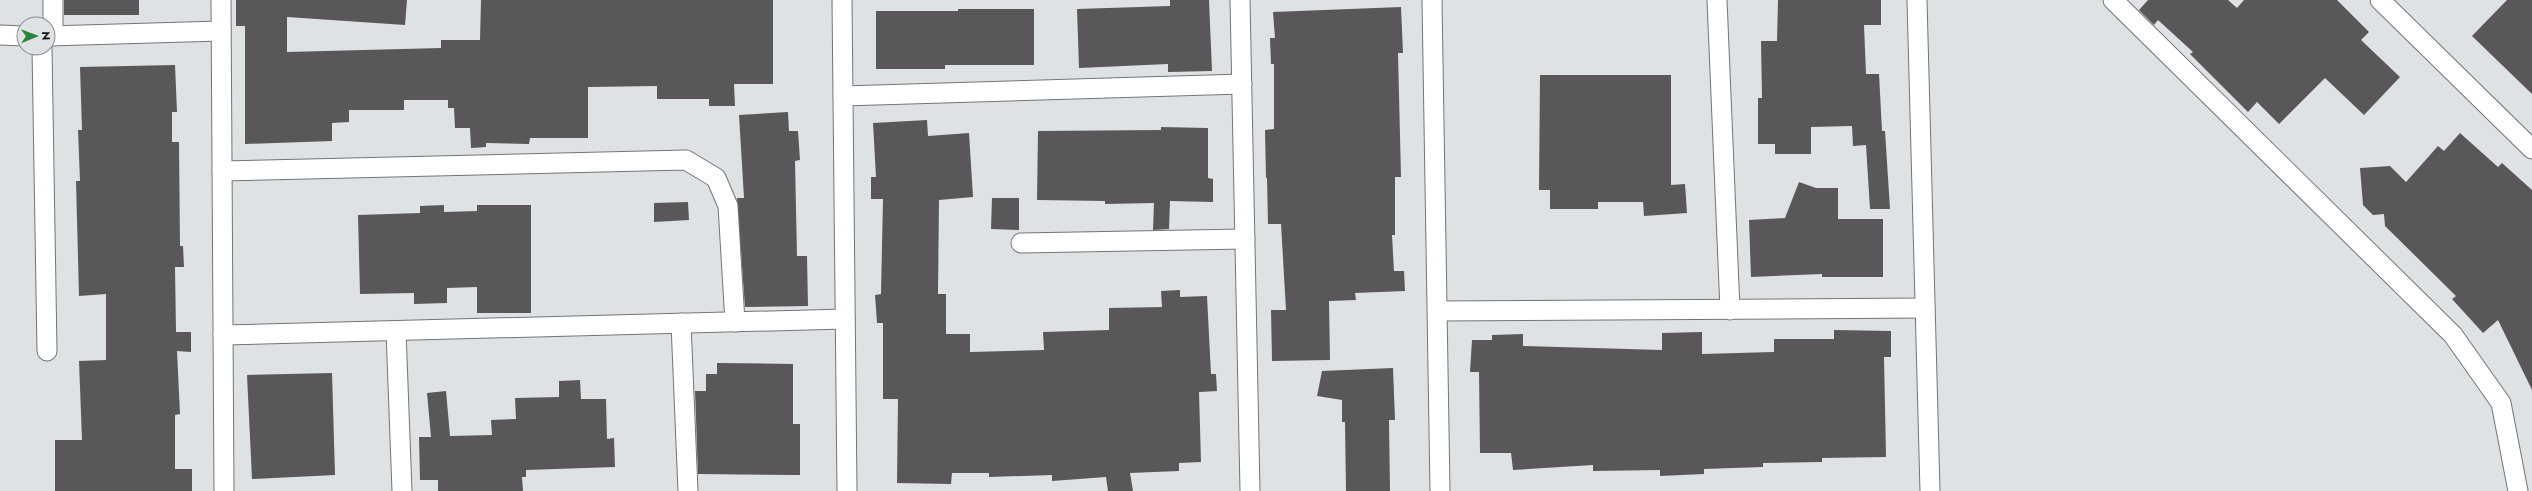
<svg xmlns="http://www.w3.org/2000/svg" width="2532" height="491" viewBox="0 0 2532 491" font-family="Jost,sans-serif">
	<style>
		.building { fill: #59575a }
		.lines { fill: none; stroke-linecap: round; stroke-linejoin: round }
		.minor-casing { stroke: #727578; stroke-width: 21 }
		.minor { stroke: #fff; stroke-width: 19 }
	</style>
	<rect width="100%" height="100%" fill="#dfe2e5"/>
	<g class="building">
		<rect x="64" y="0" width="75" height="15"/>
		<polygon points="236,0 407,0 405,25 287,17 287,52 441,48 441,40 480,40 481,0 773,0 773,84 734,84 735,106 709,106 709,99 657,99 657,86 588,87 588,138 530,138 529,144 486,143 486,147 471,148 470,128 455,128 454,108 448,108 448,100 404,100 404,110 349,110 349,122 332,123 332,141 245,144 245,26 236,26"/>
		<polygon points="1170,0 1209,0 1212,71 1168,72 1168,64 1079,68 1077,9 1170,6"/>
		<polygon points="1778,0 1881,0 1881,25 1864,25 1866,74 1879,74 1882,131 1885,131 1890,209 1870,209 1866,145 1853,146 1852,126 1811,127 1811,154 1775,154 1775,144 1758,144 1758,98 1762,98 1761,41 1777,41"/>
		<polygon points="2148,0 2228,0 2237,8 2244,0 2337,0 2369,32 2361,40 2400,77 2364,115 2325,78 2279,124 2257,102 2248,112 2190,54 2193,52 2158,20 2154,25 2139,10"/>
		<polygon points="2507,0 2532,0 2532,94 2472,36"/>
		<polygon points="1401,7 1403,53 1398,53 1401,177 1395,177 1395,235 1392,235 1394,271 1404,271 1405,291 1355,293 1356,300 1329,301 1330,360 1272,361 1271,310 1286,310 1281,224 1268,224 1267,178 1266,178 1265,130 1274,129 1274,64 1271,64 1270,38 1275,38 1273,12"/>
		<polygon points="958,9 1034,9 1034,65 945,65 945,69 876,69 876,11 958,11"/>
		<polygon points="175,65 177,112 172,112 172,142 179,142 180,246 183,246 184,267 175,267 176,332 191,332 191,352 177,351 180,414 175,415 175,469 192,469 192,491 55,491 55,440 82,440 79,361 106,360 106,294 79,296 76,181 80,181 78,130 82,130 80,67"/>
		<polygon points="1540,75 1671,75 1671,185 1685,184 1687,213 1644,216 1643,202 1598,202 1598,209 1550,209 1550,190 1539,190"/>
		<polygon points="788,112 789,131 798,131 800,160 795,161 797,256 807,256 808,306 745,307 737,198 744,198 739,115"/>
		<polygon points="927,120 928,136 969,133 973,197 939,200 938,294 946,294 946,334 970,334 970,352 1044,350 1043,332 1109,330 1109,308 1162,307 1161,291 1180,290 1180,297 1207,296 1211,374 1216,374 1217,391 1199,392 1201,462 1179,463 1179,471 1130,473 1133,491 1108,491 1106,477 1052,481 1052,475 989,477 989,473 952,473 951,484 897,483 898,399 883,399 883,323 877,323 875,295 881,294 883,199 871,199 871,177 876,177 873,123"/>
		<polygon points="1161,127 1208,128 1208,178 1213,179 1213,202 1170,201 1169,229 1153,230 1154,203 1105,204 1105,201 1037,200 1038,131 1161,130"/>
		<polygon points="2460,133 2498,167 2502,163 2532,190 2532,390 2498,320 2483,333 2452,299 2456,296 2385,226 2384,214 2373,215 2363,205 2360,168 2390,166 2406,182 2438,146 2444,151"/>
		<polygon points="1799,182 1816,188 1838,188 1838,219 1883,219 1883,277 1822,277 1822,274 1751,277 1749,220 1785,218"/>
		<polygon points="992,198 1019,198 1019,230 991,229"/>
		<polygon points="688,202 689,220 654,222 654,203"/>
		<polygon points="444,205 444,212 477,211 477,205 531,205 531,313 477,313 477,287 447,288 447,303 414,304 414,293 360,294 358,215 420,213 420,206"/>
		<polygon points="1834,330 1891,331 1891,357 1884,357 1886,457 1822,458 1822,462 1763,463 1763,467 1704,469 1704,474 1660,476 1660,470 1593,471 1593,465 1513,470 1511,453 1480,453 1479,372 1470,372 1472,340 1492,340 1492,335 1523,334 1523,346 1662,350 1662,333 1702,332 1702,354 1774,352 1774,339 1834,339"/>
		<polygon points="717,363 793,364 793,424 800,424 800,475 698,474 695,391 706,391 706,374 717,374"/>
		<polygon points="1393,368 1395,420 1389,420 1390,491 1346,491 1345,422 1342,422 1342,400 1317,396 1322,371"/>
		<polygon points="332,373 335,475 252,479 247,375"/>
		<polygon points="580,380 581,399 606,399 607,439 614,438 615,467 526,470 526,477 522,477 523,491 438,491 438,480 420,480 419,437 431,437 427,393 446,391 450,436 492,435 491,420 516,419 515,398 559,397 559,381"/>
	</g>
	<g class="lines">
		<g class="minor-casing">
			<g id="minor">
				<polyline points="53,0 53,36"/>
				<polyline points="221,0 224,491"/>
				<polyline points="842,0 847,491"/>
				<polyline points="1240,0 1250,491"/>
				<polyline points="1432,0 1440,491"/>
				<polyline points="1717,0 1730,310"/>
				<polyline points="1917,0 1930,491"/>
				<polyline points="2113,0 2453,335 2501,403 2518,491"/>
				<polyline points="2380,0 2532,149"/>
				<polyline points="0,35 24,36"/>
				<polyline points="48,36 221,31"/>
				<polyline points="42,48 47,351"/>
				<polyline points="843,96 1242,84"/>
				<polyline points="222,171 686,160 716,178 728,206 735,322"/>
				<polyline points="1021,243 1245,239"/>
				<polyline points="1438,311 1925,308"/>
				<polyline points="681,323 688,491"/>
				<polyline points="396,331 402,491"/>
				<polyline points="223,335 845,319"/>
			</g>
		</g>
		<use href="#minor" class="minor"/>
	</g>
	<g transform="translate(36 36) rotate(89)"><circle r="19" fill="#dfe2e5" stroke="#8b8d8f"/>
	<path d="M0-3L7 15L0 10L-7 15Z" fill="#288536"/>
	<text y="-6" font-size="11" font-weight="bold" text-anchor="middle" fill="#0c0d0e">N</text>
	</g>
</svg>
